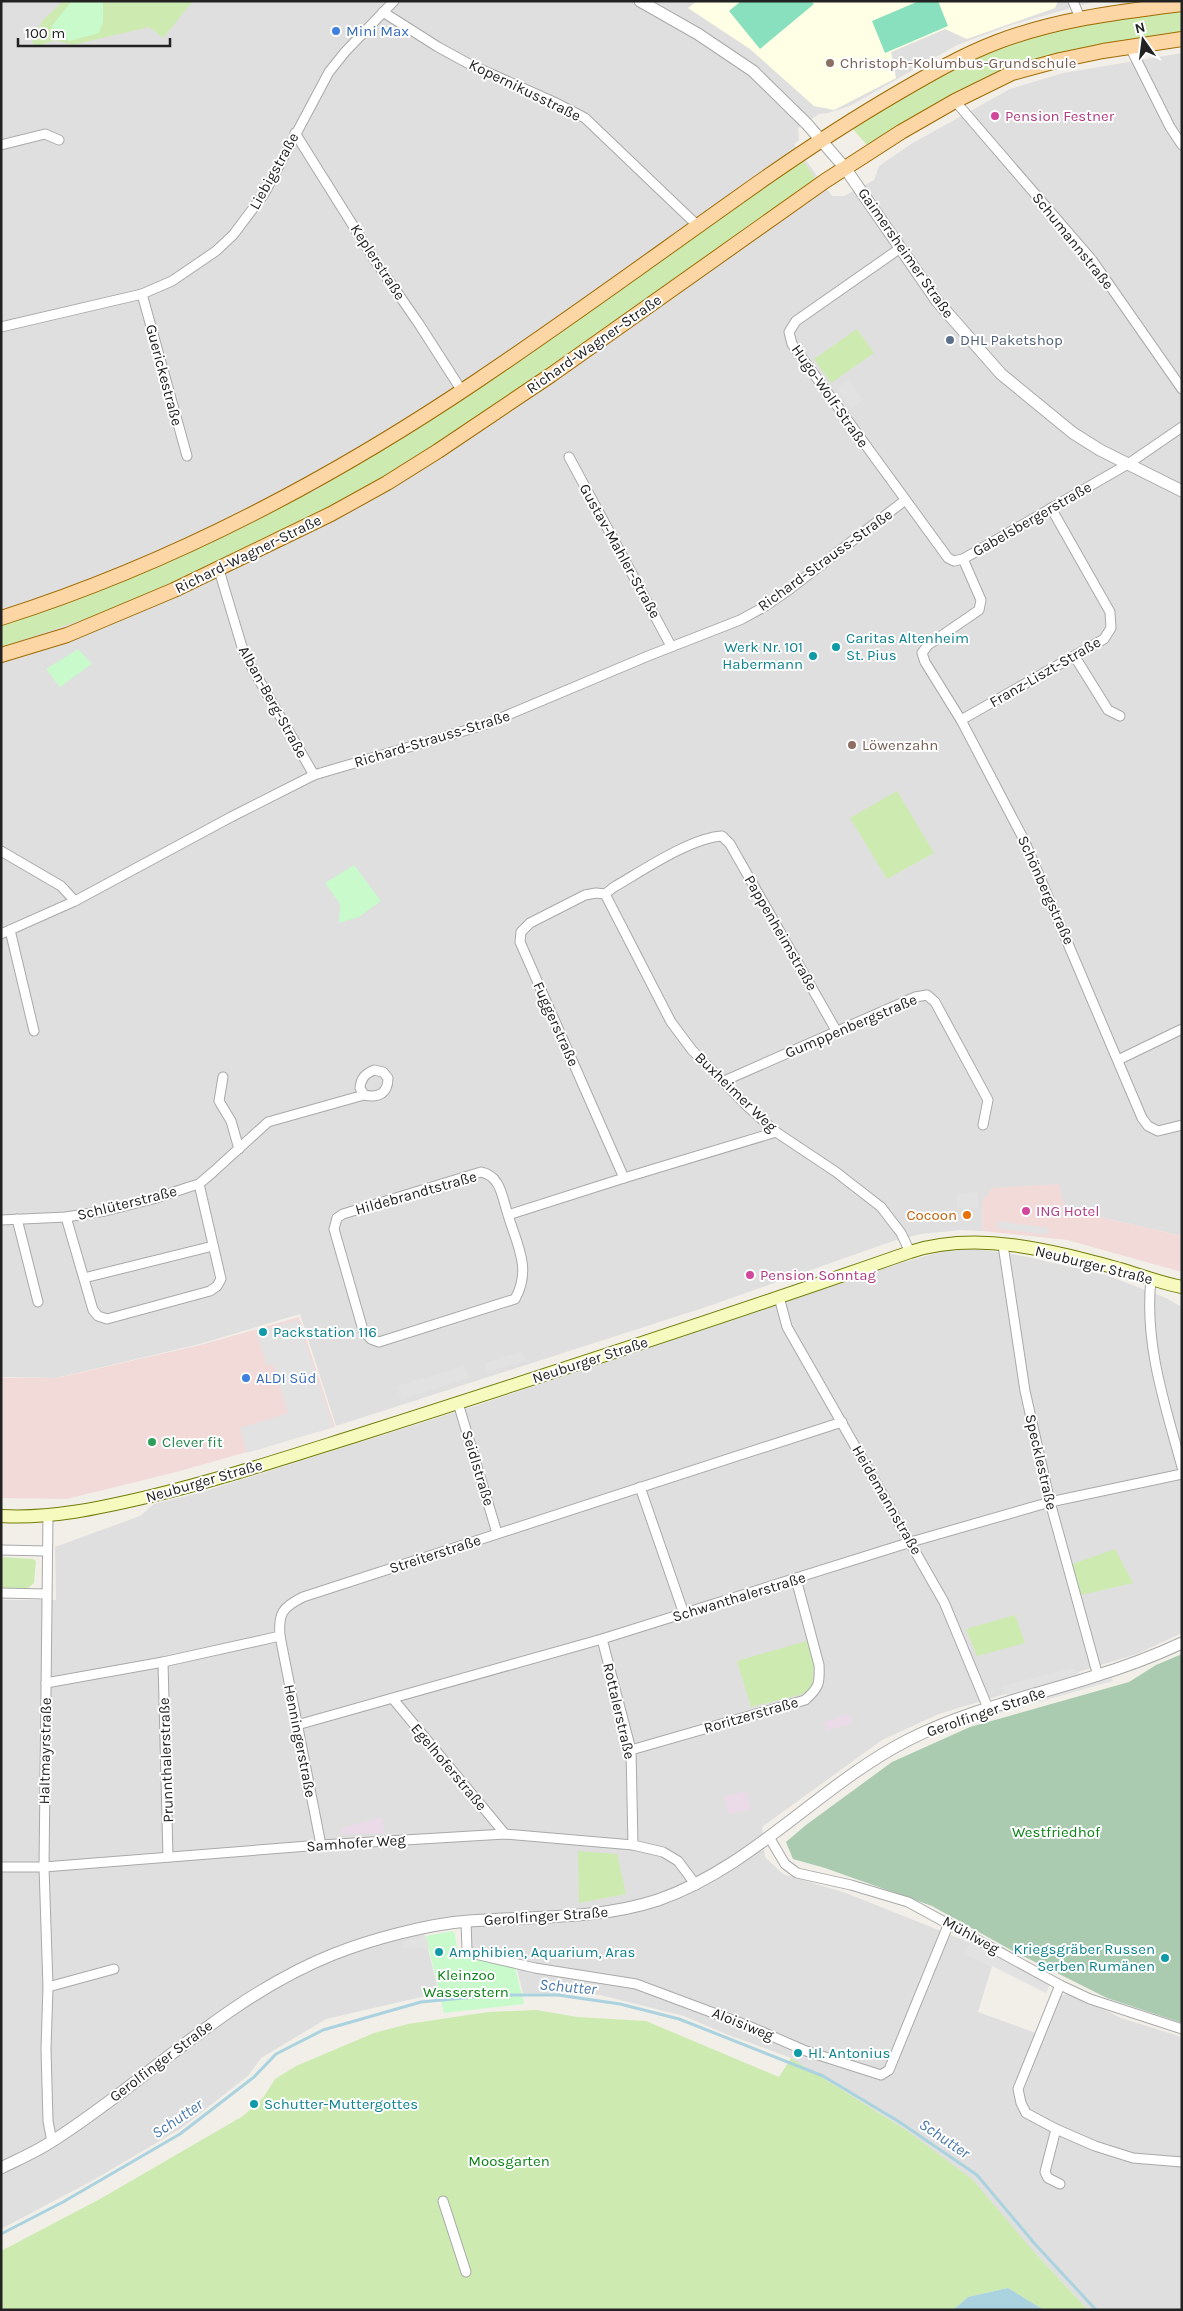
<svg xmlns="http://www.w3.org/2000/svg" width="1183" height="2311" viewBox="0 0 1183 2311" font-family="Karla,sans-serif">
	<style>
		.residential { fill: #e0dfdf }
		.commercial { fill: #f2dad9 }
		.industrial { fill: #ebdbe8 }
		.education { fill: #ffffe5 }
		.grass { fill: #cdebb0 }
		.cemetery { fill: #aacbaf }
		.park { fill: #c8facc }
		.pitch { fill: #88e0be }
		.parking { fill: #e2e2e2 }
		.water { fill: #aad3df }
		.lines { fill: none; stroke-linecap: round; stroke-linejoin: round }
		.stream { stroke: #aad3df; stroke-width: 3 }
		.minor-casing { stroke: #a9a9a9; stroke-width: 11 }
		.tertiary-casing { stroke: #a9a9a9; stroke-width: 13 }
		.secondary-casing { stroke: #707d05; stroke-width: 14 }
		.primary-casing { stroke: #a06b00; stroke-width: 16 }
		.minor { stroke: #fff; stroke-width: 9 }
		.tertiary { stroke: #fff; stroke-width: 11 }
		.secondary { stroke: #f7fabf; stroke-width: 12 }
		.primary { stroke: #fcd6a4; stroke-width: 14 }
		.shop-dot { fill: #3f7fe0; stroke: #fff; stroke-width: 2 }
		.education-dot { fill: #8d6e63; stroke: #fff; stroke-width: 2 }
		.hotel-dot { fill: #d1479c; stroke: #fff; stroke-width: 2 }
		.service-dot { fill: #5c6f8a; stroke: #fff; stroke-width: 2 }
		.culture-dot { fill: #0f9aa8; stroke: #fff; stroke-width: 2 }
		.food-dot { fill: #e8710a; stroke: #fff; stroke-width: 2 }
		.leisure-dot { fill: #2e9e5b; stroke: #fff; stroke-width: 2 }
		.labels { text-anchor: middle; stroke-width: 4; stroke-linejoin: round; paint-order: stroke }
		.shop-label { font-size: 15px; fill: #366cbe; stroke: #fff; text-anchor: start }
		.education-label { font-size: 15px; fill: #785e54; stroke: #fff; text-anchor: start }
		.street-label { font-size: 15px; fill: #222; stroke: #fff }
		.hotel-label { font-size: 15px; fill: #b23c85; stroke: #fff; text-anchor: start }
		.service-label { font-size: 15px; fill: #4e5e75; stroke: #fff; text-anchor: start }
		.culture-label { font-size: 15px; fill: #0d838f; stroke: #fff; text-anchor: start }
		.food-label { font-size: 15px; fill: #c56008; stroke: #fff; text-anchor: end }
		.leisure-label { font-size: 15px; fill: #27864d; stroke: #fff; text-anchor: start }
		.park-label { font-size: 15px; fill: #0c8416; stroke: #fff }
		.water-label { font-size: 16px; font-style: italic; fill: #4a7aab; stroke: #fff }
	</style>
	<rect width="100%" height="100%" fill="#f2efe9"/>
	<g class="residential">
		<polygon points="1,1 1096,1 1014,24 957,45 850,106 828,113 819,114 798,128 799,140 794,144 832,196 844,196 874,180 879,166 911,144 1010,89 1063,73 1182,53 1182,1236 1065,1209 983,1200 982,1231 961,1230 921,1234 893,1241 706,1307 336,1426 300,1314 200,1344 56,1378 1,1377 1,662 14,659 1,646"/>
		<polygon points="978,1249 1023,1256 1109,1276 1166,1298 1182,1307 1182,1633 1137,1654 939,1714 882,1740 762,1827 765,1857 783,1874 846,1893 971,1943 966,1953 992,1966 978,2012 1044,2036 1060,1996 1070,1993 1121,2018 1182,2037 1182,2310 1088,2310 1035,2253 906,2130 791,2058 726,2034 684,2016 600,1995 523,1993 514,1958 471,1948 468,1923 424,1933 439,1993 326,2019 261,2058 249,2075 180,2129 90,2182 1,2229 1,1600 56,1600 55,1547 140,1516 154,1504 199,1493 478,1405 904,1262 944,1251"/>
	</g>
	<g class="commercial">
		<polygon points="1059,1184 1065,1209 1182,1236 1182,1272 1067,1240 982,1231 983,1200 992,1188"/>
		<polygon points="299,1317 335,1427 180,1471 67,1499 1,1498 1,1378 57,1378 200,1345"/>
	</g>
	<g class="industrial">
		<polygon points="849,1714 852,1723 826,1731 824,1722"/>
		<polygon points="746,1791 751,1809 729,1814 724,1797"/>
		<polygon points="382,1817 384,1833 342,1834 342,1828"/>
	</g>
	<polygon class="education" points="697,1 1058,1 1055,8 967,39 945,29 891,52 896,78 834,110 814,106 750,49 688,8"/>
	<g class="grass">
		<polygon points="63,1 193,1 163,38 149,27 73,45 55,40 35,47 32,40 43,20"/>
		<path d="M1182 9V36L1020 66 971 85 867 145 851 127C904 96 955 63 1013 42 1067 23 1125 16 1182 9Z"/>
		<polygon points="802,159 817,181 462,432 367,490 250,550 123,606 1,647 1,622 189,550 318,489 422,424"/>
		<polygon points="857,329 874,353 831,383 814,359"/>
		<polygon points="897,791 934,853 887,879 850,818"/>
		<polygon points="1115,1549 1133,1583 1081,1595 1072,1564"/>
		<polygon points="1,1557 33,1559 36,1561 34,1583 28,1588 1,1589"/>
		<polygon points="1015,1615 1025,1643 977,1656 966,1629"/>
		<polygon points="807,1641 814,1665 812,1687 803,1694 751,1707 737,1661"/>
		<polygon points="578,1851 617,1854 626,1894 579,1903"/>
		<polygon points="536,2010 577,2017 646,2021 779,2077 791,2058 906,2130 972,2179 1035,2253 1088,2310 1044,2310 1008,2288 968,2297 953,2310 1,2310 1,2251 100,2199 243,2116 263,2098 275,2079 296,2066 374,2033 408,2024 488,2012"/>
	</g>
	<polygon class="cemetery" points="1182,1654 1182,2023 1107,1998 1011,1950 932,1906 825,1868 793,1859 786,1842 806,1825 892,1762 970,1727 1129,1682 1156,1665"/>
	<g class="park">
		<polygon points="72,1 103,1 103,22 99,33 69,41 51,27"/>
		<polygon points="78,649 92,664 60,687 46,669"/>
		<polygon points="354,865 381,901 359,917 339,923 340,904 325,883"/>
		<polygon points="452,1931 455,1934 457,1948 460,1948 463,1955 515,1967 524,2004 444,2013 426,1936"/>
	</g>
	<g class="pitch">
		<polygon points="741,1 811,1 814,4 760,49 729,11"/>
		<polygon points="919,1 938,1 948,26 885,53 872,21"/>
	</g>
	<g class="parking">
		<polygon points="849,380 863,400 851,408 837,388"/>
		<polygon points="978,1192 978,1208 957,1208 957,1194"/>
		<polygon points="998,1221 1049,1228 1048,1235 997,1228"/>
		<polygon points="298,1320 333,1427 247,1453 240,1428 288,1413 273,1364 267,1366 256,1332"/>
		<polygon points="522,1351 525,1361 487,1372 484,1363"/>
		<polygon points="464,1366 469,1378 401,1400 397,1386"/>
		<polygon points="1072,1668 1080,1674 1007,1696 1002,1686"/>
		<polygon points="1112,1678 1113,1681 995,1714 994,1710"/>
		<polygon points="426,1936 429,1949 403,1948 402,1942"/>
		<polygon points="971,1943 1050,1984 1046,1993 966,1953"/>
	</g>
	<polygon class="water" points="1008,2288 1044,2310 953,2310 968,2297"/>
	<g class="lines">
		<polyline class="stream" points="1,2234 63,2202 180,2134 254,2077 276,2054 323,2030 421,2002 495,1995 558,1995 620,2004 679,2019 823,2076 898,2121 977,2175 1035,2244 1096,2310"/>
		<g class="minor-casing">
			<g id="minor">
				<polyline points="1073,1 1080,18"/>
				<polyline points="383,12 438,47 471,65 554,102 585,118 698,226"/>
				<polyline points="1130,47 1170,127 1182,145"/>
				<polyline points="955,101 1092,260 1182,389"/>
				<polyline points="295,133 374,259 419,324 462,391"/>
				<polyline points="1,145 45,134 59,140"/>
				<polyline points="899,249 796,321 789,332 792,344 948,558 954,561 963,559 1128,464 1182,427"/>
				<polyline points="142,294 187,456"/>
				<polyline points="1,327 142,294 172,281 216,251 233,235 264,194 329,72 345,52 394,1"/>
				<polyline points="569,457 671,646"/>
				<polyline points="963,559 981,600 979,610 928,645 922,653 925,662 961,720 1024,840 1142,1118 1148,1126 1158,1131 1182,1125"/>
				<polyline points="219,570 242,647 251,666 314,775"/>
				<polyline points="1075,657 1108,710 1120,716"/>
				<polyline points="961,720 1104,639 1111,628 1110,612 1051,508"/>
				<polyline points="1,851 61,886 75,901"/>
				<polyline points="605,894 671,1022 692,1050 747,1106 776,1132 836,1172 881,1207 901,1233 910,1252"/>
				<polyline points="10,930 34,1031"/>
				<polyline points="1,934 75,901 231,817 314,775 484,725 648,656 740,620 764,607 790,589 904,501"/>
				<polyline points="1118,1060 1182,1029"/>
				<polyline points="223,1077 219,1101 231,1121 239,1149"/>
				<polyline points="724,1081 915,997 927,995 935,1002 988,1100 983,1125"/>
				<path d="M776 1132 624 1178 520 942 521 932 530 923 585 895 596 893 605 894 614 887C642 871 690 838 722 836L730 844 837 1032"/>
				<path d="M508 1215C502 1197 501 1176 481 1172L343 1214 337 1218 334 1229 363 1330 371 1339 379 1342 515 1299C532 1269 517 1245 508 1215L624 1178"/>
				<polyline points="66,1217 93,1310 98,1316 107,1319 210,1291 217,1286 221,1279 199,1184"/>
				<polyline points="17,1219 38,1302"/>
				<path d="M1 1220 66 1217 105 1211 153 1199 189 1187 199 1184 213 1172 268 1122 364 1095C378 1098 388 1094 388 1078L383 1072 374 1070C365 1074 361 1078 360 1088L364 1095"/>
				<polyline points="1003,1245 1025,1391 1050,1502 1098,1676"/>
				<polyline points="84,1278 213,1246"/>
				<path d="M1151 1279C1144 1344 1165 1405 1182 1467"/>
				<polyline points="779,1297 787,1327 944,1602 988,1708"/>
				<polyline points="458,1403 497,1533"/>
				<polyline points="640,1487 684,1614"/>
				<polyline points="48,1515 44,1867 48,1987 46,2049 48,2121 52,2142"/>
				<polyline points="1,1550 47,1551"/>
				<polyline points="1,1593 46,1594"/>
				<polyline points="280,1636 321,1845"/>
				<polyline points="602,1639 631,1750 633,1845"/>
				<polyline points="163,1662 168,1857"/>
				<path d="M46 1683 163 1662 280 1636C278 1613 283 1607 303 1597L842 1422"/>
				<polyline points="393,1699 505,1834"/>
				<polyline points="297,1725 602,1639 911,1542 1050,1502 1182,1474"/>
				<path d="M631 1750 805 1700C819 1688 820 1683 819 1665L796 1579"/>
				<polyline points="769,1837 785,1864 797,1873 851,1885 908,1902 1060,1985 1090,1999 1182,2029"/>
				<polyline points="1,1867 44,1867 321,1845 505,1834 633,1845 663,1852 678,1861 696,1885"/>
				<polyline points="466,1921 467,1950 471,1953 535,1968 636,1984 751,2027 806,2051 881,2075 889,2070 949,1923"/>
				<polyline points="1060,1985 1018,2089 1021,2103 1026,2113 1056,2129 1095,2146 1133,2158 1182,2162"/>
				<polyline points="48,1987 114,1969"/>
				<polyline points="1056,2129 1045,2172 1048,2178 1060,2184"/>
				<polyline points="443,2201 466,2272"/>
			</g>
		</g>
		<g class="tertiary-casing">
			<g id="tertiary">
				<polyline points="640,1 698,34 753,71 807,124 845,168 937,301 1001,374 1073,433 1100,450 1182,491"/>
				<path d="M1 2168C19 2159 38 2151 54 2140 148 2080 228 1996 334 1954 372 1939 428 1924 469 1921 533 1916 597 1920 658 1900 753 1867 820 1785 908 1740 967 1710 1033 1696 1095 1676 1125 1667 1154 1656 1182 1643"/>
			</g>
		</g>
		<g class="secondary-casing">
			<path id="secondary" d="M1 1516C50 1519 100 1508 147 1497 218 1480 288 1457 358 1435 543 1376 727 1316 910 1252 978 1230 1053 1251 1120 1269 1140 1275 1161 1283 1182 1287"/>
		</g>
		<g class="primary-casing">
			<g id="primary">
				<path d="M1 618C171 564 330 480 477 381 565 322 651 259 737 198 790 160 844 124 901 91 932 73 963 55 997 42 1058 19 1118 12 1182 4"/>
				<polyline points="1,655 67,635 174,590 331,514 387,483 438,451 551,375 825,181 901,132 955,101 1012,73 1060,60 1103,51 1182,39"/>
			</g>
		</g>
		<use href="#minor" class="minor"/>
		<use href="#tertiary" class="tertiary"/>
		<use href="#secondary" class="secondary"/>
		<use href="#primary" class="primary"/>
	</g>
	<g class="shop-dot">
		<circle cx="336" cy="31" r="5"/>
		<circle cx="246" cy="1378" r="5"/>
	</g>
	<g class="education-dot">
		<circle cx="830" cy="63" r="5"/>
		<circle cx="852" cy="745" r="5"/>
	</g>
	<g class="hotel-dot">
		<circle cx="995" cy="116" r="5"/>
		<circle cx="1026" cy="1211" r="5"/>
		<circle cx="750" cy="1275" r="5"/>
	</g>
	<circle class="service-dot" cx="950" cy="340" r="5"/>
	<g class="culture-dot">
		<circle cx="836" cy="647" r="5"/>
		<circle cx="813" cy="656" r="5"/>
		<circle cx="263" cy="1332" r="5"/>
		<circle cx="439" cy="1952" r="5"/>
		<circle cx="1165" cy="1958" r="5"/>
		<circle cx="798" cy="2053" r="5"/>
		<circle cx="254" cy="2104" r="5"/>
	</g>
	<circle class="food-dot" cx="967" cy="1215" r="5"/>
	<circle class="leisure-dot" cx="152" cy="1442" r="5"/>
	<g class="labels">
		<g class="shop-label">
			<text x="346" y="36">Mini Max</text>
			<text x="256" y="1383">ALDI Süd</text>
		</g>
		<g class="education-label">
			<text x="840" y="68">Christoph-Kolumbus-Grundschule</text>
			<text x="862" y="750">Löwenzahn</text>
		</g>
		<g class="street-label">
			<text transform="translate(525 90) rotate(26)" y="5">Kopernikusstraße</text>
			<text transform="translate(274 171) rotate(-61)" y="5">Liebigstraße</text>
			<text transform="translate(1073 241) rotate(51)" y="5">Schumannstraße</text>
			<text transform="translate(906 253) rotate(55)" y="5">Gaimersheimer Straße</text>
			<text transform="translate(378 262) rotate(57)" y="5">Keplerstraße</text>
			<text transform="translate(594 344) rotate(-35)" y="5">Richard-Wagner-Straße</text>
			<text transform="translate(164 375) rotate(75)" y="5">Guerickestraße</text>
			<text transform="translate(830 396) rotate(55)" y="5">Hugo-Wolf-Straße</text>
			<text transform="translate(1032 519) rotate(-30)" y="5">Gabelsbergerstraße</text>
			<text transform="translate(620 551) rotate(61)" y="5">Gustav-Mahler-Straße</text>
			<text transform="translate(248 554) rotate(-26)" y="5">Richard-Wagner-Straße</text>
			<text transform="translate(825 560) rotate(-36)" y="5">Richard-Strauss-Straße</text>
			<text transform="translate(1045 672) rotate(-30)" y="5">Franz-Liszt-Straße</text>
			<text transform="translate(273 702) rotate(61)" y="5">Alban-Berg-Straße</text>
			<text transform="translate(432 739) rotate(-17)" y="5">Richard-Strauss-Straße</text>
			<text transform="translate(1046 890) rotate(66)" y="5">Schönbergstraße</text>
			<text transform="translate(781 933) rotate(60)" y="5">Pappenheimstraße</text>
			<text transform="translate(556 1024) rotate(66)" y="5">Fuggerstraße</text>
			<text transform="translate(851 1026) rotate(-23)" y="5">Gumppenbergstraße</text>
			<text transform="translate(736 1092) rotate(44)" y="5">Buxheimer Weg</text>
			<text transform="translate(416 1193) rotate(-16)" y="5">Hildebrandtstraße</text>
			<text transform="translate(127 1203) rotate(-14)" y="5">Schlüterstraße</text>
			<text transform="translate(1094 1265) rotate(14)" y="5">Neuburger Straße</text>
			<text transform="translate(590 1360) rotate(-18)" y="5">Neuburger Straße</text>
			<text transform="translate(1041 1462) rotate(77)" y="5">Specklestraße</text>
			<text transform="translate(478 1468) rotate(73)" y="5">Seidlstraße</text>
			<text transform="translate(204 1481) rotate(-16)" y="5">Neuburger Straße</text>
			<text transform="translate(887 1500) rotate(60)" y="5">Heidemannstraße</text>
			<text transform="translate(435 1554) rotate(-18)" y="5">Streiterstraße</text>
			<text transform="translate(739 1597) rotate(-17)" y="5">Schwanthalerstraße</text>
			<text transform="translate(619 1711) rotate(77)" y="5">Rottalerstraße</text>
			<text transform="translate(986 1712) rotate(-19)" y="5">Gerolfinger Straße</text>
			<text transform="translate(751 1715) rotate(-16)" y="5">Roritzerstraße</text>
			<text transform="translate(300 1741) rotate(79)" y="5">Henningerstraße</text>
			<text transform="translate(45 1751) rotate(-89)" y="5">Haltmayrstraße</text>
			<text transform="translate(166 1760) rotate(-92)" y="5">Prunnthalerstraße</text>
			<text transform="translate(449 1767) rotate(50)" y="5">Egelhoferstraße</text>
			<text transform="translate(356 1843) rotate(-4)" y="5">Samhofer Weg</text>
			<text transform="translate(546 1916) rotate(-4)" y="5">Gerolfinger Straße</text>
			<text transform="translate(971 1935) rotate(29)" y="5">Mühlweg</text>
			<text transform="translate(743 2024) rotate(22)" y="5">Aloisiweg</text>
			<text transform="translate(161 2061) rotate(-37)" y="5">Gerolfinger Straße</text>
		</g>
		<g class="hotel-label">
			<text x="1005" y="121">Pension Festner</text>
			<text x="1036" y="1216">ING Hotel</text>
			<text x="760" y="1280">Pension Sonntag</text>
		</g>
		<g class="service-label">
			<text x="960" y="345">DHL Paketshop</text>
		</g>
		<g class="culture-label">
			<text x="846" y="643">Caritas Altenheim<tspan x="846" dy="17">St. Pius</tspan></text>
			<text x="803" y="652" text-anchor="end">Werk Nr. 101<tspan x="803" dy="17">Habermann</tspan></text>
			<text x="273" y="1337">Packstation 116</text>
			<text x="1155" y="1954" text-anchor="end">Kriegsgräber Russen<tspan x="1155" dy="17">Serben Rumänen</tspan></text>
			<text x="449" y="1957">Amphibien, Aquarium, Aras</text>
			<text x="808" y="2058">Hl. Antonius</text>
			<text x="264" y="2109">Schutter-Muttergottes</text>
		</g>
		<g class="food-label">
			<text x="957" y="1220">Cocoon</text>
		</g>
		<g class="leisure-label">
			<text x="162" y="1447">Clever fit</text>
		</g>
		<g class="park-label">
			<text x="1056" y="1837">Westfriedhof</text>
			<text x="466" y="1980">Kleinzoo<tspan x="466" dy="17">Wasserstern</tspan></text>
			<text x="509" y="2166">Moosgarten</text>
		</g>
		<g class="water-label">
			<text transform="translate(568 1986) rotate(5)" y="6">Schutter</text>
			<text transform="translate(177 2118) rotate(-34)" y="6">Schutter</text>
			<text transform="translate(945 2138) rotate(34)" y="6">Schutter</text>
		</g>
	</g>
	<rect width="1183" height="2311" fill="none" stroke="#222222" stroke-width="5"/>
	<g transform="translate(1143 40) rotate(346)" stroke="#ffffff" stroke-width="4" paint-order="stroke">
	<path d="M0-4L9 19L0 12L-9 19Z" fill="#222222"/>
	<text y="-8" font-size="14" font-weight="bold" text-anchor="middle" fill="#222222">N</text>
	</g>
	<path d="M18 38v8h152v-8" fill="none" stroke="#222222" stroke-width="2.5"/>
	<text x="25" y="38" font-size="15" fill="#222222" stroke="#ffffff" stroke-width="4" paint-order="stroke">100 m</text>
</svg>
